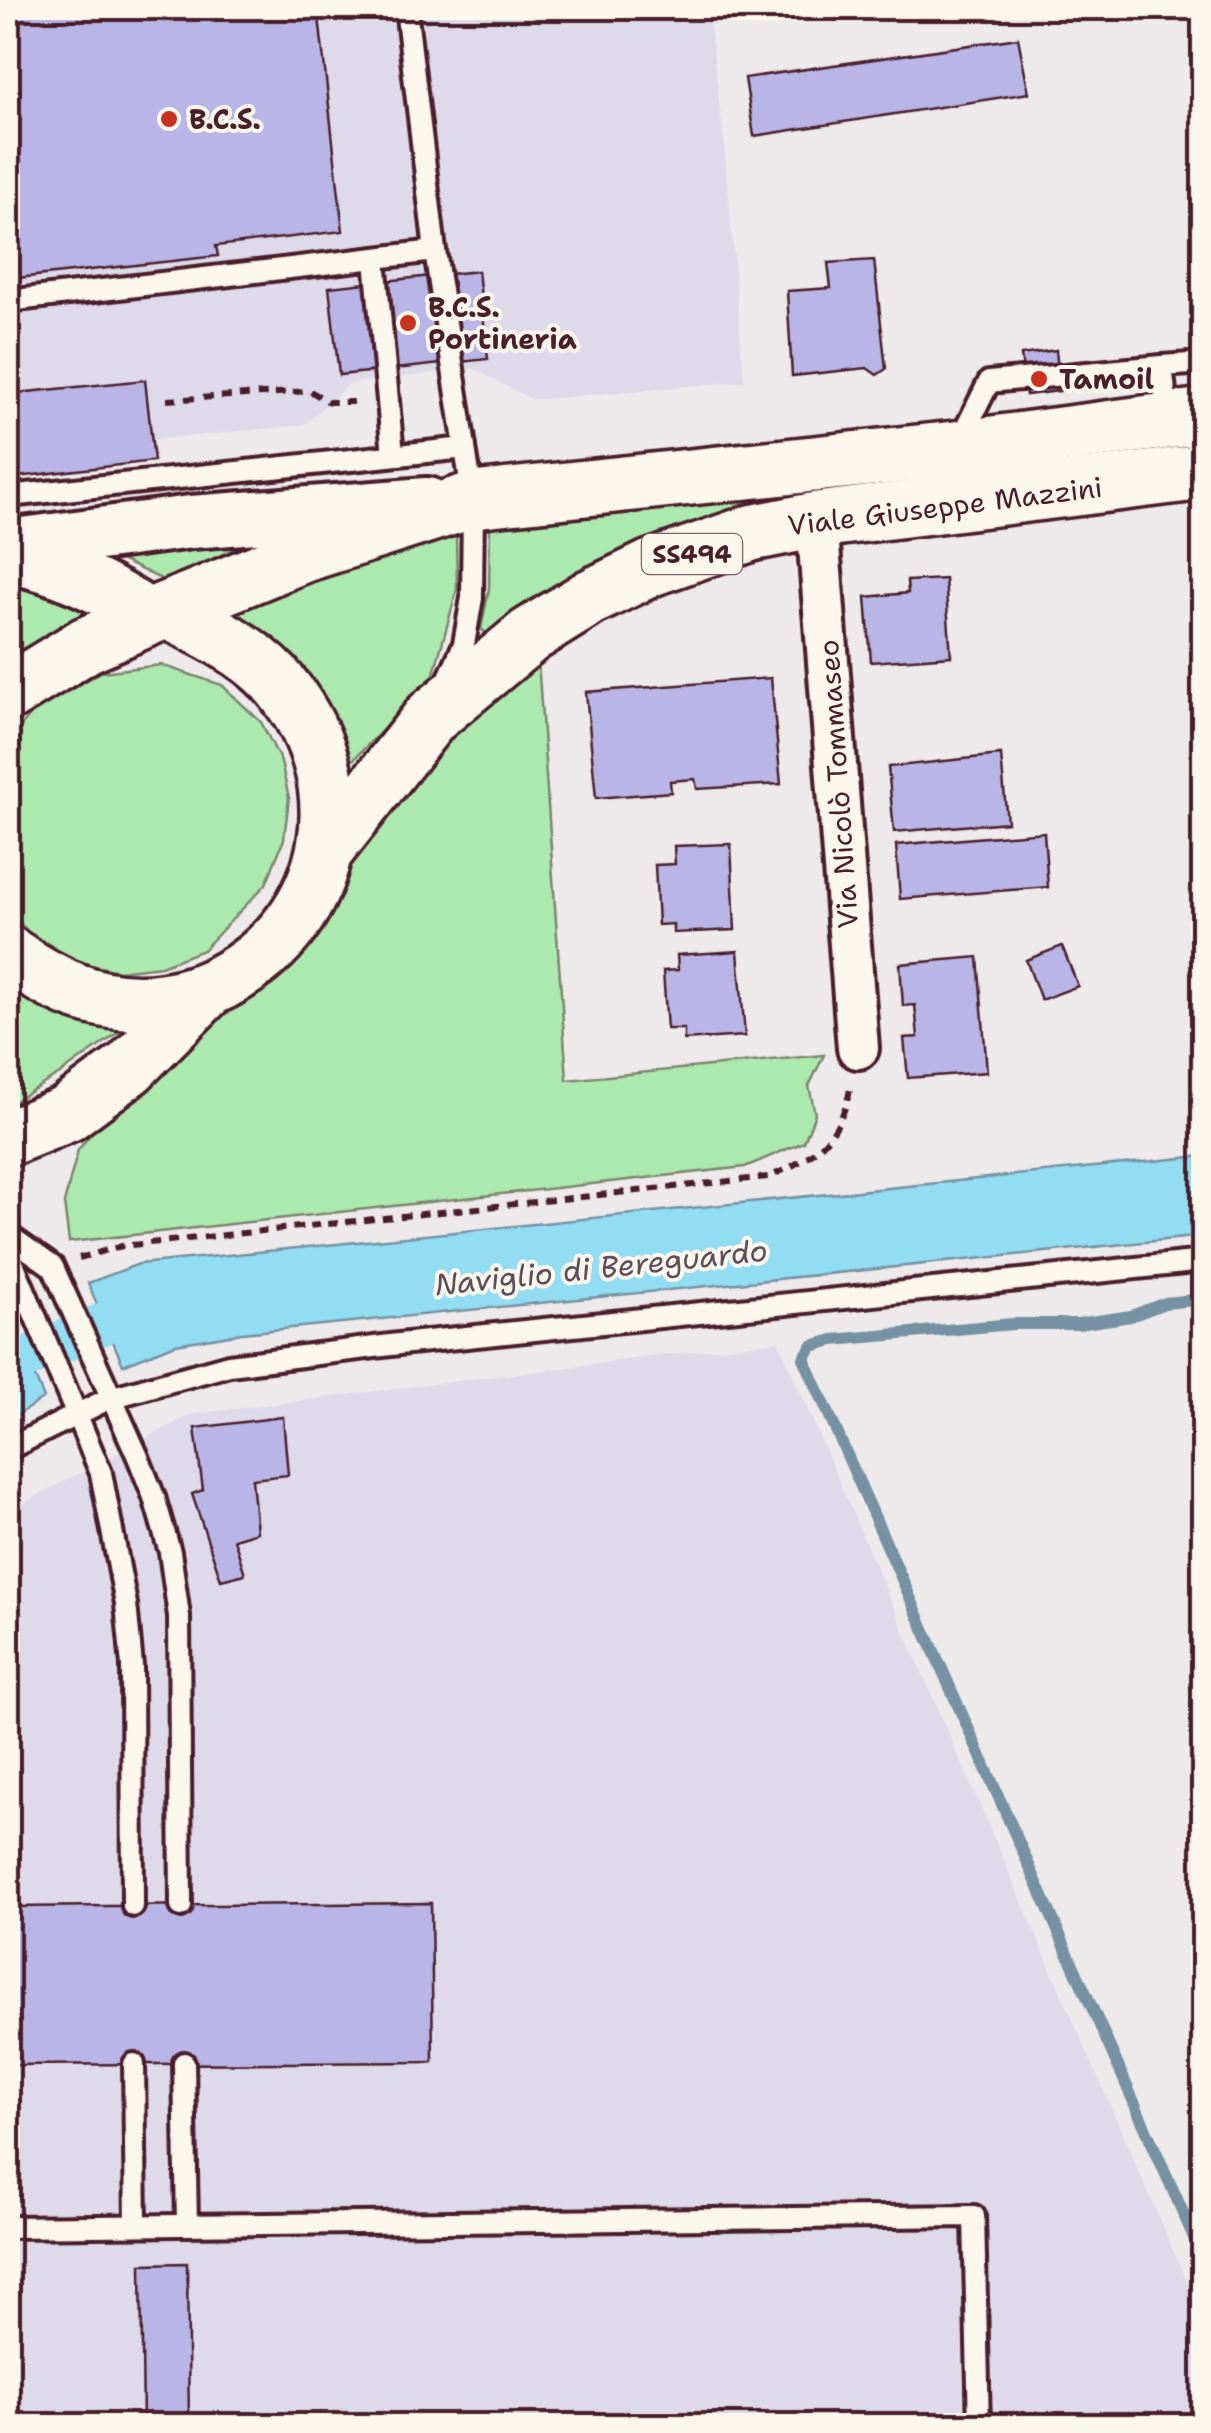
<svg xmlns="http://www.w3.org/2000/svg" width="1211" height="2433" viewBox="0 0 1211 2433" font-family="'Shantell Sans',sans-serif">
	<style>
		.built { fill: #dedaea }
		.green { fill: #ace9af; stroke: #7b846d; stroke-width: 2.5 }
		.water { fill: #92ddf2; stroke: #7591a2; stroke-width: 2.5 }
		.lines { fill: none; stroke-linecap: round; stroke-linejoin: round }
		.stream { stroke: #7591a2; stroke-width: 12 }
		.canal { stroke: #92ddf2; stroke-width: 42 }
		.building { fill: #b9b6e7; stroke: #4a1f2b; stroke-width: 2.5 }
		.service-casing { stroke: #4a1f2b; stroke-width: 28 }
		.minor-casing { stroke: #4a1f2b; stroke-width: 48 }
		.tertiary-casing { stroke: #4a1f2b; stroke-width: 60 }
		.primary-casing { stroke: #4a1f2b; stroke-width: 62 }
		.path { stroke: #4a1f2b; stroke-width: 6; stroke-dasharray: 10 8; stroke-linecap: butt }
		.service { stroke: #fbf7ec; stroke-width: 20 }
		.minor { stroke: #fbf7ec; stroke-width: 40 }
		.tertiary { stroke: #fbf7ec; stroke-width: 52 }
		.primary { stroke: #fbf7ec; stroke-width: 55 }
		.poi-dot { fill: #c8321e; stroke: #fbf7ec; stroke-width: 4 }
		.labels { text-anchor: middle; stroke-width: 8; stroke-linejoin: round; paint-order: stroke }
		.shield { fill: #fbf7ec; stroke: #7f6065; stroke-width: 2.5 }
		.shield-label { font-size: 25px; font-weight: bold; fill: #4a1f2b }
		.poi-label { font-size: 28px; font-weight: bold; fill: #4a1f2b; stroke: #fbf7ec; text-anchor: start }
		.street-label { font-size: 28px; fill: #4a1f2b; stroke: #fbf7ec }
		.water-label { font-size: 30px; font-style: italic; fill: #5c4e5d; stroke: #fbf7ec }
	</style>
	<rect width="100%" height="100%" fill="#eeeaeb"/>
	<filter id="ink" filterUnits="userSpaceOnUse"><feTurbulence type="fractalNoise" baseFrequency=".01" numOctaves="2"/><feDisplacementMap in="SourceGraphic" scale="20" xChannelSelector="R" yChannelSelector="G"/><feConvolveMatrix kernelMatrix="1 2 1 2 8 2 1 2 1" color-interpolation-filters="sRGB"/></filter>
	<g filter="url(#ink)">
		<g class="built">
			<polygon points="8,8 762,8 709,17 724,141 744,381 533,400 472,368 349,384 304,425 152,440 154,461 8,473"/>
			<polygon points="778,1341 1203,2319 1203,2425 8,2426 8,1511 192,1414"/>
		</g>
		<g class="green">
			<polygon points="821,491 771,509 488,635 481,629 489,589 490,524 766,493"/>
			<polygon points="456,535 457,590 432,680 340,773 224,609 384,548"/>
			<polygon points="249,542 165,581 104,552"/>
			<polygon points="8,580 108,604 8,668"/>
			<polygon points="538,660 567,1080 824,1055 809,1086 815,1114 804,1142 745,1167 69,1242 64,1203 78,1150 104,1117 177,1061 236,1003 444,739"/>
			<polygon points="161,665 222,685 261,722 281,762 289,798 284,839 266,884 203,950 161,966 118,971 68,960 35,939 8,910 8,742 33,712 101,672"/>
			<polygon points="8,980 129,1025 63,1072 8,1105"/>
		</g>
		<g class="water">
			<polygon points="1203,1156 1203,1236 242,1333 176,1344 123,1365 88,1283 139,1264"/>
			<polygon points="8,1314 44,1398 8,1421"/>
		</g>
		<g class="lines">
			<polyline class="stream" points="1204,1299 1165,1303 1131,1316 1078,1324 1013,1324 833,1340 812,1346 804,1358 1204,2260"/>
			<polyline class="canal" points="8,1366 118,1317 159,1313"/>
		</g>
		<g class="building">
			<polygon points="8,8 318,8 343,231 216,246 218,256 8,279"/>
			<polygon points="1018,38 1029,93 754,136 745,78"/>
			<polygon points="874,260 886,369 877,375 867,368 792,376 787,291 831,288 828,263"/>
			<polygon points="478,271 488,359 339,375 329,287"/>
			<polygon points="1056,350 1060,391 1026,395 1021,355"/>
			<polygon points="145,380 154,461 8,478 8,394"/>
			<polygon points="945,579 951,656 871,662 866,597 908,593 907,581"/>
			<polygon points="771,678 781,784 697,789 695,779 670,781 671,792 596,798 586,692"/>
			<polygon points="1001,755 1007,822 894,832 888,767"/>
			<polygon points="1044,832 1048,887 900,899 896,845"/>
			<polygon points="731,844 735,930 673,933 673,924 658,925 655,865 675,864 674,846"/>
			<polygon points="1062,946 1078,986 1041,1000 1026,960"/>
			<polygon points="738,951 745,1036 684,1040 684,1029 667,1029 663,971 678,970 677,955"/>
			<polygon points="978,957 987,1072 908,1078 904,1038 918,1037 915,1005 903,1006 900,964"/>
			<polygon points="283,1417 288,1475 252,1479 257,1532 234,1539 245,1574 221,1580 192,1494 203,1490 195,1428"/>
			<polygon points="431,1903 433,2062 8,2065 8,1907"/>
			<polygon points="187,2263 189,2426 143,2426 141,2264"/>
		</g>
		<g class="lines">
			<g class="service-casing">
				<g id="service">
					<polyline points="406,8 435,251"/>
					<polyline points="375,259 393,455"/>
					<polyline points="8,301 435,251 473,500 472,598 464,644 446,684"/>
					<polyline points="1168,417 1162,366 1204,363"/>
					<polyline points="958,444 989,382 1162,366"/>
					<polyline points="8,496 465,448"/>
					<polyline points="8,1235 53,1267 138,1457 154,1497 170,1552 179,1616 181,1906"/>
					<polyline points="8,1251 101,1473 126,1604 132,1666 133,1906"/>
					<polyline points="8,1449 110,1398 229,1365 399,1344 1204,1261"/>
					<polyline points="184,2063 187,2225"/>
					<polyline points="134,2064 136,2225"/>
					<polyline points="8,2227 974,2216 979,2426"/>
				</g>
			</g>
			<g class="minor-casing">
				<polyline id="minor" points="817,520 858,1048"/>
			</g>
			<g class="tertiary-casing">
				<g id="tertiary">
					<polyline points="8,546 191,522 427,504"/>
					<path d="M8 556C60 566 105 588 150 617"/>
				</g>
			</g>
			<g class="primary-casing">
				<g id="primary">
					<polyline points="166,610 304,554 473,500 955,449 1204,416"/>
					<path d="M8 693 86 645 166 610C203 628 246 648 275 679 363 778 339 920 222 982 187 1001 142 1007 103 999 67 992 38 974 8 954"/>
					<polyline points="325,851 431,717 530,635 591,597 651,568 751,533 817,520 1204,472"/>
					<polyline points="8,1138 67,1114 129,1068 208,989"/>
				</g>
			</g>
			<g class="path">
				<polyline points="167,400 310,391 329,402 357,402"/>
				<path d="M79 1258 122 1246 768 1177C815 1158 842 1136 851 1084"/>
			</g>
			<use href="#service" class="service"/>
			<use href="#minor" class="minor"/>
			<use href="#tertiary" class="tertiary"/>
			<use href="#primary" class="primary"/>
		</g>
	</g>
	<g class="poi-dot">
		<circle cx="169" cy="119" r="10"/>
		<circle cx="408" cy="323" r="10"/>
		<circle cx="1039" cy="379" r="10"/>
	</g>
	<g class="labels">
		<rect class="shield" x="642" y="534" width="100" height="40" rx="8"/>
		<g class="shield-label">
			<text x="692" y="563">SS494</text>
		</g>
		<g class="poi-label">
			<text x="189" y="129">B.C.S.</text>
			<text x="428" y="317">B.C.S.<tspan x="428" dy="32">Portineria</tspan></text>
			<text x="1059" y="389">Tamoil</text>
		</g>
		<g class="street-label">
			<text transform="translate(945 506) rotate(-7)" y="10">Viale Giuseppe Mazzini</text>
			<text transform="translate(838 784) rotate(-94)" y="10">Via Nicolò Tommaseo</text>
		</g>
		<g class="water-label">
			<text transform="translate(601 1268) rotate(-6)" y="10">Naviglio di Bereguardo</text>
		</g>
	</g>
	<rect width="1211" height="2433" fill="none" stroke="#fbf7ec" stroke-width="40"/>
	<rect x="20" y="20" width="1171" height="2393" fill="none" stroke="#4a1f2b" stroke-width="4" filter="url(#ink)"/>
</svg>
